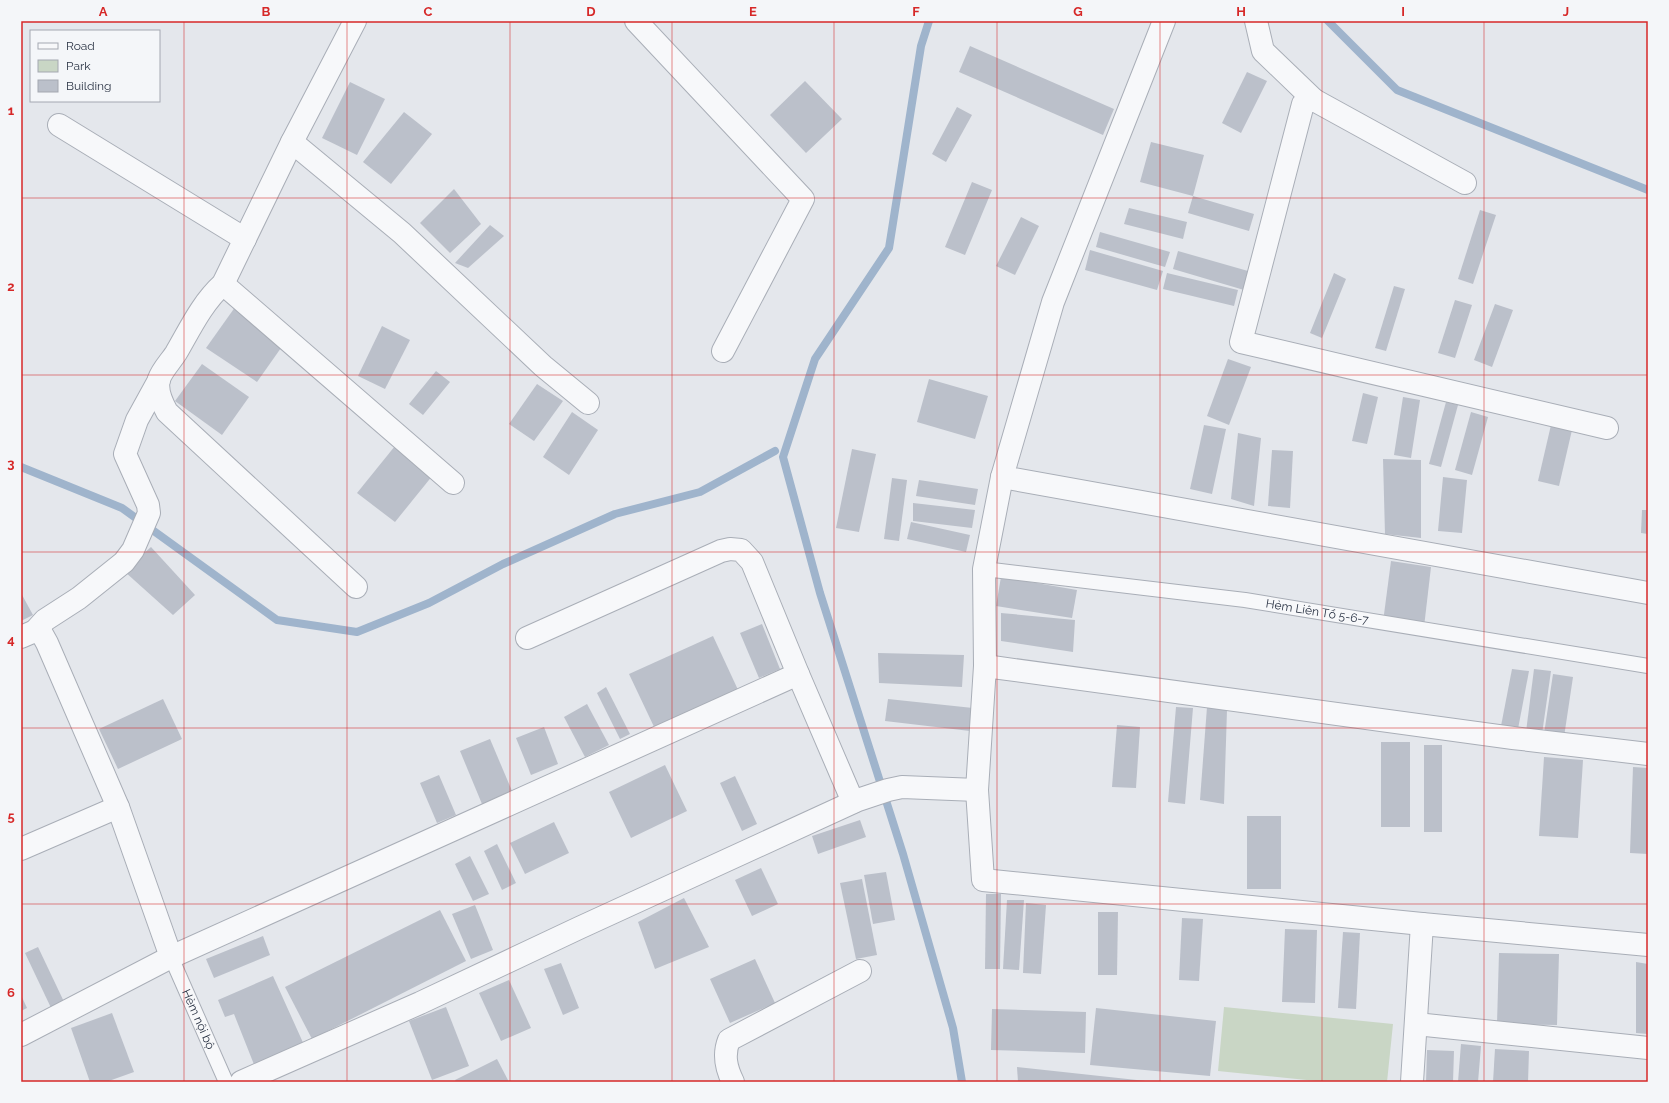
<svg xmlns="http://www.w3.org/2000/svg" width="1669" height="1103" viewBox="0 0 1669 1103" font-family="Raleway,sans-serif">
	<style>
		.green { fill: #c9d6c5 }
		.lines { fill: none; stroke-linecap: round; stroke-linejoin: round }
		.stream { stroke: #9fb4cc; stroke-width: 8 }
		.building { fill: #bbc0ca }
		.service-casing { stroke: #a9aeb7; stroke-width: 16 }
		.minor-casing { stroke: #a9aeb7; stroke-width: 24 }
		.service { stroke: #f7f8fa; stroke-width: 14 }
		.minor { stroke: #f7f8fa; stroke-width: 22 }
		.grid { fill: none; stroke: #d62828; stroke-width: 1; stroke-opacity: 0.55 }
		.labels { text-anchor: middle; stroke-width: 3.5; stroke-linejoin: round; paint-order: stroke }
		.street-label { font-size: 12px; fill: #2b3445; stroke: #f4f6f9 }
		.neatline { fill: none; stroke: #d62828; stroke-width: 1.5 }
		.grid-label { font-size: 13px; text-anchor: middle; font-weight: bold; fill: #d62828 }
	</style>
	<rect width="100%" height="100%" fill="#e4e7ec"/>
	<polygon class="green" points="1224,1007 1393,1024 1387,1082 1326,1082 1218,1071"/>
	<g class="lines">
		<g class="stream">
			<polyline points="929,21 921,46 889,248 815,359 783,457 820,593 903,854 953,1028 962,1082"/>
			<polyline points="1328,21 1397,90 1648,190"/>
			<polyline points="21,467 122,508 277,620 357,632 429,603 503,564 615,514 700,492 775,451"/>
		</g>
	</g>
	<g class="building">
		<polygon points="970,46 1114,109 1103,135 959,72"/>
		<polygon points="1247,72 1267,81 1241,133 1222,123"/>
		<polygon points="805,81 842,119 806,153 770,115"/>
		<polygon points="350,82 385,99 357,155 322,138"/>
		<polygon points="957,107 972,115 946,162 932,154"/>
		<polygon points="404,112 432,134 391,184 363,162"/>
		<polygon points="1151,142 1204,155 1193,196 1254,214 1249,231 1188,213 1193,196 1140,182"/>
		<polygon points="972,182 992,190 965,255 945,247"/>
		<polygon points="454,189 481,224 450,253 420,223"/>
		<polygon points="1129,208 1187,222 1183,239 1124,224"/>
		<polygon points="1480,210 1496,215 1473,284 1458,279"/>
		<polygon points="1021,217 1039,226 1015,275 996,266"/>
		<polygon points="490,225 504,236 468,268 455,263"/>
		<polygon points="1100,232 1170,252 1165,267 1096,247"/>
		<polygon points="1090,250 1163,271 1157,290 1085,270"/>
		<polygon points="1178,251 1248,271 1244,290 1173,269"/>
		<polygon points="1167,273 1238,290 1234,306 1163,289"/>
		<polygon points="1334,273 1346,279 1322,338 1310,333"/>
		<polygon points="1394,286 1405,289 1386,351 1375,348"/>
		<polygon points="1455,300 1472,305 1455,358 1438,353"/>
		<polygon points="238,303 288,338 257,382 206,348"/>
		<polygon points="1495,304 1513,310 1492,367 1474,360"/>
		<polygon points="382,326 410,340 385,389 358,376"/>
		<polygon points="1228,359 1251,367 1229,425 1207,416"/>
		<polygon points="202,364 249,397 222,435 175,401"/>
		<polygon points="436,371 450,382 423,415 409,404"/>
		<polygon points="929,379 988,396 975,439 917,422"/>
		<polygon points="537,384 563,401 534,441 509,424"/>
		<polygon points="1363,393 1378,397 1367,444 1352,441"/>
		<polygon points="1403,397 1420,400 1411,458 1394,455"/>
		<polygon points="1446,402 1458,405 1441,467 1429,464"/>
		<polygon points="572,412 598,430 569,475 543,457"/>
		<polygon points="1471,412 1488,417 1472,475 1455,470"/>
		<polygon points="1204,425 1226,429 1212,494 1190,489"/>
		<polygon points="1551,425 1572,430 1559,486 1538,481"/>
		<polygon points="1238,433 1261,438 1254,506 1231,499"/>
		<polygon points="395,446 433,475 395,522 357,493"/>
		<polygon points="852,449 876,454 859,532 836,528"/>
		<polygon points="1272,450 1293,451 1290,508 1268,506"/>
		<polygon points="1383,459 1421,460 1421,538 1385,534"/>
		<polygon points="1443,477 1467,480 1462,533 1438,531"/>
		<polygon points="892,478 907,480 899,541 884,539"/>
		<polygon points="919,480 978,489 975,505 916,496"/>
		<polygon points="913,503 975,510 972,528 913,521"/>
		<polygon points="1642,510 1648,510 1648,534 1641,533"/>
		<polygon points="911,522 970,535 966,552 907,539"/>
		<polygon points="151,547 195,595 173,615 124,571"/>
		<polygon points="1391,561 1431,567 1424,627 1383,622"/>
		<polygon points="1001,577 1077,590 1072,618 996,606"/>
		<polygon points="21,593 33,615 21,621"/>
		<polygon points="1001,613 1075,620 1073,652 1001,641"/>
		<polygon points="762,624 780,669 759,678 740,633"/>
		<polygon points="713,636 739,692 656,731 629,674"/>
		<polygon points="878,653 964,655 962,687 879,683"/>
		<polygon points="1512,669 1529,671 1518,729 1501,726"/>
		<polygon points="1534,669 1551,671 1542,734 1526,732"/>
		<polygon points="1553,674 1573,677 1564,737 1544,734"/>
		<polygon points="606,687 630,734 620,739 597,693"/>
		<polygon points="163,699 182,739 118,769 99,729"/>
		<polygon points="888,699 973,708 970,731 885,721"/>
		<polygon points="587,704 609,745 585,757 564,717"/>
		<polygon points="1176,707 1193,708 1185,804 1168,802"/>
		<polygon points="1207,707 1227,710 1224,804 1200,800"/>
		<polygon points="1117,725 1140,727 1136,788 1112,787"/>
		<polygon points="544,727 558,764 531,775 516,738"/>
		<polygon points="490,739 512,791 482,804 460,751"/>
		<rect x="1381" y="742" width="29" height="85"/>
		<rect x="1424" y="745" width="18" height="87"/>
		<polygon points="1544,757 1583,760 1578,838 1539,836"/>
		<polygon points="665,765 687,811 631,838 609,792"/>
		<polygon points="1633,767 1648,768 1648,854 1630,853"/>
		<polygon points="439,775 456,815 437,823 420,783"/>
		<polygon points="735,776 757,824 742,831 720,783"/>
		<rect x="1247" y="816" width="34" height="73"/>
		<polygon points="860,820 866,837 818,854 812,836"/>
		<polygon points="554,822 569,853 525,874 510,843"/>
		<polygon points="497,844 516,883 502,890 484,851"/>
		<polygon points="470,856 489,894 473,901 455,864"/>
		<polygon points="761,868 778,904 752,916 735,880"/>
		<polygon points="886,872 895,920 873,924 864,875"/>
		<polygon points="862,879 877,955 856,959 840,883"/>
		<polygon points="986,894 1001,894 1000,969 985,969"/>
		<polygon points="684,898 709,947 655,969 638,922"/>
		<polygon points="1007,900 1024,900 1019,970 1003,969"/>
		<polygon points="1026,903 1046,905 1041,974 1023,973"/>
		<polygon points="475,905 493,950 471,959 452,914"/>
		<polygon points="440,910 466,961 312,1039 285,987"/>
		<polygon points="1098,912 1118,912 1117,975 1098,975"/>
		<polygon points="1182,918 1203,919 1199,981 1179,980"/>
		<polygon points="1285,929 1317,930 1315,1003 1282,1002"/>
		<polygon points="1343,932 1360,933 1356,1009 1338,1008"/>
		<polygon points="263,936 270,955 214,978 206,959"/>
		<polygon points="38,947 66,1006 53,1012 25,953"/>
		<polygon points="1499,953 1559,954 1557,1025 1497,1024"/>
		<polygon points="755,959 775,1003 730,1023 710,979"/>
		<polygon points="1636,962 1648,964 1648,1034 1636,1033"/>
		<polygon points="561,963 579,1008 563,1015 544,969"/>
		<polygon points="273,976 305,1047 255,1067 234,1014 225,1017 218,1000"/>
		<polygon points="509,980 531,1028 501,1041 479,993"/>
		<polygon points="21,995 27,1008 21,1011"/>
		<polygon points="446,1007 469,1066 432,1080 409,1021"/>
		<polygon points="1096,1008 1216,1021 1210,1076 1090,1065"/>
		<polygon points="992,1009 1086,1012 1085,1053 991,1050"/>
		<polygon points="112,1013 134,1072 106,1082 90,1082 71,1028"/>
		<polygon points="1461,1044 1481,1046 1478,1082 1458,1082"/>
		<polygon points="1495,1049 1529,1051 1528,1082 1493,1082"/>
		<polygon points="1427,1050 1454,1051 1453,1082 1426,1082"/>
		<polygon points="497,1059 509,1082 456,1082 455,1080"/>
		<polygon points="1017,1067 1146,1081 1146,1082 1018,1082"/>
	</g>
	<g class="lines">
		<g class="service-casing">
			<g id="service">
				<path id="s1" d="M984 569 1245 600 1648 666"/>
				<path id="s2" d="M171 957 226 1082"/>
			</g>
		</g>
		<g class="minor-casing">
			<g id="minor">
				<path d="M355 21 292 142 223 284C202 303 190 329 176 353 171 361 162 370 159 379 156 390 162 403 167 412L356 587"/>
				<polyline points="636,21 803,199 723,351"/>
				<polyline points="1164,21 1053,302 1002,477 984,569 985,666 977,790 983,880 1422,924 1648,945"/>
				<polyline points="1256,21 1263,51 1314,100"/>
				<polyline points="59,125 245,239"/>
				<polyline points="292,142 402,233 543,366 588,403"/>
				<polyline points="1465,183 1314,100 1306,101 1303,104 1241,342 1607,428"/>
				<polyline points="223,284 453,483"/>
				<polyline points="1002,477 1648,593"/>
				<polyline points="35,631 45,620 79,598 124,562 133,550 149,513 148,505 125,454 137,420 159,380"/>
				<polyline points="21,637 35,631 42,634 47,643 118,807 171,957"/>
				<polyline points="527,638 721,551 730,549 741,550 752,562 798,674 853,802"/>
				<polyline points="985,666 1513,738 1648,754"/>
				<polyline points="21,849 118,807"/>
				<polyline points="1416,1024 1648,1048"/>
				<polyline points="21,1035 171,957 798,674"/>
				<polyline points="241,1082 420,1003 579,928 858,800 888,790 902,787 977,790"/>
				<path d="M733 1082C726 1068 723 1055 729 1040L860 971"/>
				<polyline points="1412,1082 1422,924"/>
			</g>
		</g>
		<use href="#service" class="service"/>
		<use href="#minor" class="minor"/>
	</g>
	<path class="grid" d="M184 21V1082M347 21V1082M510 21V1082M672 21V1082M834 21V1082M997 21V1082M1160 21V1082M1322 21V1082M1484 21V1082M21 198H1648M21 375H1648M21 552H1648M21 728H1648M21 904H1648"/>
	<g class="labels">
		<g class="street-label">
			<text dy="4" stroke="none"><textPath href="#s1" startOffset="336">Hẻm Liên Tổ 5-6-7</textPath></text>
			<text dy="4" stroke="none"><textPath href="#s2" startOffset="68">Hẻm nội bộ</textPath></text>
		</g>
	</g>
	<rect width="1669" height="1103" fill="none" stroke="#f4f6f9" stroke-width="44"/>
	<rect x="30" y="30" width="130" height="72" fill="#f4f6f9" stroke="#a4a8b1"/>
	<rect x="38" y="43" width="20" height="6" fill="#f7f8fa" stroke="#a4a8b1"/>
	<text x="66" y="50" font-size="12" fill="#2b3445">Road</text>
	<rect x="38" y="60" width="20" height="12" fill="#c9d6c5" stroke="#a4a8b1"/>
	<text x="66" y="70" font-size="12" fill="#2b3445">Park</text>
	<rect x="38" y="80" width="20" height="12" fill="#bbc0ca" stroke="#a4a8b1"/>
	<text x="66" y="90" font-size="12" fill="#2b3445">Building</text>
	<rect x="22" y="22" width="1625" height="1059" class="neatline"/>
	<g class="grid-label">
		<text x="103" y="16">A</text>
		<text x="266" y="16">B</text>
		<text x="428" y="16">C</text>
		<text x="591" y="16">D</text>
		<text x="753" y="16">E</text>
		<text x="916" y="16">F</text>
		<text x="1078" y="16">G</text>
		<text x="1241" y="16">H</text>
		<text x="1403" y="16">I</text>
		<text x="1566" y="16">J</text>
		<text x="11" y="115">1</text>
		<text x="11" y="291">2</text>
		<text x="11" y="468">3</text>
		<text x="11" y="644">4</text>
		<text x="11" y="821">5</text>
		<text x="11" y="997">6</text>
	</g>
</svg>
